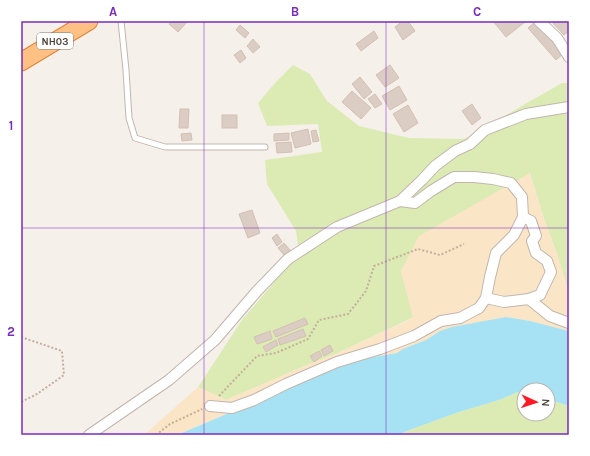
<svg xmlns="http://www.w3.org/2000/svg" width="590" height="456" viewBox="0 0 590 456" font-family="Karla,sans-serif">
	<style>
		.green { fill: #dcebb3 }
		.sand { fill: #fae5c7 }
		.water { fill: #a6e2f3 }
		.building { fill: #dbcdc3; stroke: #d3c0b3 }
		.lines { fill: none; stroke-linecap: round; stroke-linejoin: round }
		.service-casing { stroke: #c2b6ad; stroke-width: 7 }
		.minor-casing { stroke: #c2b6ad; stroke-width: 12 }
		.trunk-casing { stroke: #e38338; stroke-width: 19 }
		.path { stroke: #c4af9d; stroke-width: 2; stroke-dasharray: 2 2; stroke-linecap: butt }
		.service { stroke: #fff; stroke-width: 5 }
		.minor { stroke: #fff; stroke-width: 10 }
		.trunk { stroke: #ffc084; stroke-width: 17 }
		.grid { fill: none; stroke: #7b2cbf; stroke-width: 1; stroke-opacity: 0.55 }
		.labels { text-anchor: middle; stroke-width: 4; stroke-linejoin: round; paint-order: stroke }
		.shield { fill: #fff; stroke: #817974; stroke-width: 1 }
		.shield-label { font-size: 10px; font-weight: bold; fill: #4b4038 }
		.neatline { fill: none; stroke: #7b2cbf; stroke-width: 1.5 }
		.grid-label { font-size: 13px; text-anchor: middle; font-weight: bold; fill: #7b2cbf }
	</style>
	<rect width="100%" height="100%" fill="#f6f0eb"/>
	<g class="green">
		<polygon points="293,65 310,74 327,101 359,126 409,138 464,139 492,124 525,104 562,83 569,83 569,293 557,254 543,216 530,173 401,271 414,317 340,352 300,368 226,400 198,387 242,320 299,253 296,231 267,184 265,160 322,152 318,124 267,126 258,103 275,83"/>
		<polygon points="518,392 524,392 524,414 548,414 548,399 569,406 569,435 400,435 404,432 456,413 499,400"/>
	</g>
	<polygon class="sand" points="530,173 543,216 557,254 569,293 569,331 530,321 506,317 440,331 426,340 403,349 397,353 362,359 248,405 177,435 144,435 198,387 226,400 300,368 340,352 413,318 401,271 419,236"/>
	<polygon class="water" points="506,317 530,321 569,331 569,406 548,399 548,390 524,390 524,392 518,392 499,400 456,413 404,432 400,435 177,435 248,405 310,377 362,359 397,353 403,349 426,340 440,331 452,327"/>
	<g class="building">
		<polygon points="171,21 188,21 178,32 169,24"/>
		<polygon points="403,21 408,21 415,31 403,40 395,27"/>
		<polygon points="493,21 524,21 525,22 506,37"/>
		<polygon points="536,21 564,53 556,60 528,28"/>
		<polygon points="551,21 569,21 569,31 564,35"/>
		<polygon points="240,25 249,33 245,38 236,30"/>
		<polygon points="374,31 378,38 361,51 356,44"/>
		<polygon points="253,39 260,47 253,53 247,46"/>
		<polygon points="241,50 246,58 240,63 234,55"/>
		<polygon points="390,65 399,78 385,87 376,75"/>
		<polygon points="360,77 372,92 364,99 352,84"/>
		<polygon points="399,86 407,100 390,110 382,96"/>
		<polygon points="352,91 371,108 361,119 342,102"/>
		<polygon points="375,94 382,104 375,108 368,99"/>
		<polygon points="472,104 481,118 472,125 462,111"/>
		<polygon points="408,105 418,123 404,132 393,114"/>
		<polygon points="180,109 189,109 188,128 179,128"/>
		<rect x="222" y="115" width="15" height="13"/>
		<polygon points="308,129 311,144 295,148 291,133"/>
		<polygon points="316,130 319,141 313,142 311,131"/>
		<polygon points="191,133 192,140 182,141 181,134"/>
		<polygon points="289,133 289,140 274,141 274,134"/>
		<polygon points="291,142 292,152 277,153 276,143"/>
		<polygon points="252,210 260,233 248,238 239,214"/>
		<polygon points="277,234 282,242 277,246 272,238"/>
		<polygon points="284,243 290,250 284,255 278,248"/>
		<polygon points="305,318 308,324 276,337 273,331"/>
		<polygon points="303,329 306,336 280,345 278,339"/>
		<polygon points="270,331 272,339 257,344 254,337"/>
		<polygon points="276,340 278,345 266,352 263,347"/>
		<polygon points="330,345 333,351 324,356 321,350"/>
		<polygon points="319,351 322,356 314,362 310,356"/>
	</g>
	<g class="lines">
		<g class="service-casing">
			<polyline id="service" points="121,21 126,70 129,118 135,138 165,147 265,147"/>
		</g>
		<g class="minor-casing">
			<g id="minor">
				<polyline points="539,21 557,38 569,57"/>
				<polyline points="523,217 531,221 536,236 532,241 536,253 547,261 551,272 540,295 529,299"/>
				<polyline points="486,298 504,302 529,299 550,316 569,323"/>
				<polyline points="210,406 232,408 254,400 286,384 337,362 380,349 414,336 441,321 460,318 479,308 486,298 490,277 496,253 514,235 523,217 522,197 511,183 493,179 474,177 454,177 431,191 415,203 400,201"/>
				<polyline points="89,435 169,380 215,340 257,291 288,259 337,227 400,201 422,180 435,166 455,151 470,144 485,130 526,114 569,107"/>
			</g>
		</g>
		<g class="trunk-casing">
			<polyline id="trunk" points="21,62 89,21"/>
		</g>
		<g class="path">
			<polyline points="21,337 62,351 64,375 37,394 21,402"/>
			<polyline points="219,396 257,356 276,353 308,339 319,320 348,314 366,291 374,266 418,249 440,255 464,244"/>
			<polyline points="156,435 170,424 202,409"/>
		</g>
		<use href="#service" class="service"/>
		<use href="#minor" class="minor"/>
		<use href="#trunk" class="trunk"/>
	</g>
	<path class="grid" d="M204 21V435M386 21V435M21 228H569"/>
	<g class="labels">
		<rect class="shield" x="37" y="33" width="36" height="16" rx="3"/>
		<g class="shield-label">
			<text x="55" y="45">NH03</text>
		</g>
	</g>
	<rect width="590" height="456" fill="none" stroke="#ffffff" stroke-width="44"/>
	<g transform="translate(536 402) rotate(93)"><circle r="19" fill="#ffffff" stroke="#b7b3af"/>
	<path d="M0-3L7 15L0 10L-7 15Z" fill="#ff1922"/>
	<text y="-6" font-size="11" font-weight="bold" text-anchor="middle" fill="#4b4038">N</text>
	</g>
	<rect x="22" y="22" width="546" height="412" class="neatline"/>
	<g class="grid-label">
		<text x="113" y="16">A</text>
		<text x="295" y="16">B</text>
		<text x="477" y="16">C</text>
		<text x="11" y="130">1</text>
		<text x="11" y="336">2</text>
	</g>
</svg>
